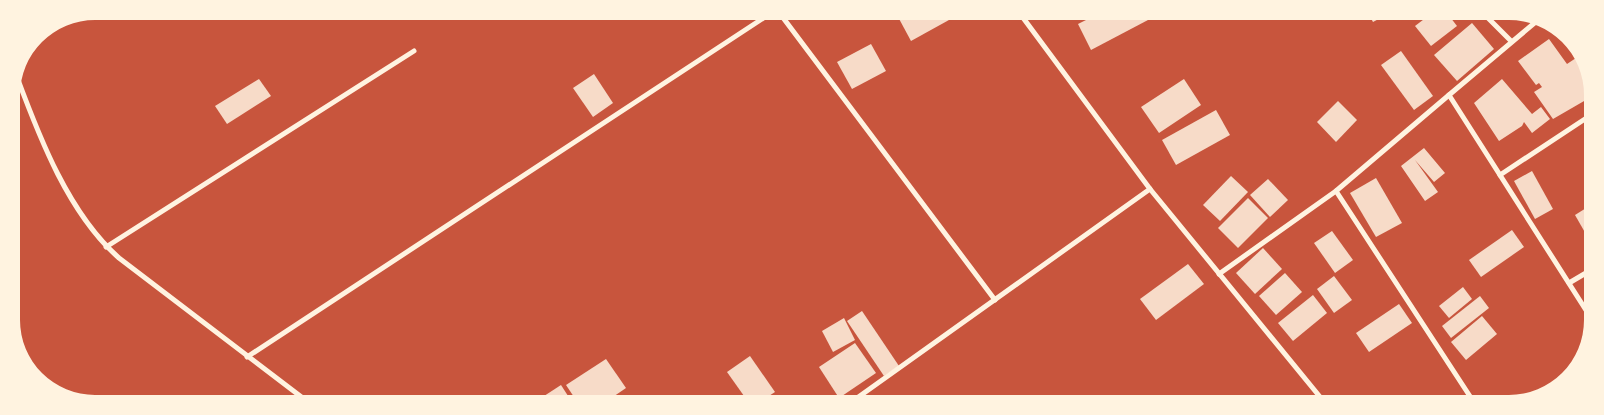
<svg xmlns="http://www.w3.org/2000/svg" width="1604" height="415" viewBox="0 0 1604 415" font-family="Mulish,sans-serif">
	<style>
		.building { fill: #f7dbc8 }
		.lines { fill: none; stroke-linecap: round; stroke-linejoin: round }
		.minor { stroke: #fff3e0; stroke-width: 5 }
	</style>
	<rect width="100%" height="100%" fill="#c8553d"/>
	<g class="building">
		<polygon points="1368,13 1390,13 1373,22"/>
		<polygon points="1432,13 1447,13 1457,26 1431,46 1415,26"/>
		<polygon points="1098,14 1145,14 1148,20 1091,50 1078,24"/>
		<polygon points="897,15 958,15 911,41"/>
		<polygon points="1472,23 1494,49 1457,81 1434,55"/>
		<polygon points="1549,39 1567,64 1579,56 1591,78 1591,97 1553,119 1534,92 1542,87 1539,83 1536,85 1518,61"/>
		<polygon points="871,44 886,71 852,89 837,62"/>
		<polygon points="1401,51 1433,96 1414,110 1381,65"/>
		<polygon points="594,74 613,103 593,117 573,88"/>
		<polygon points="259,79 271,96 227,124 215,106"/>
		<polygon points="1184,79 1201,105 1159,133 1141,107"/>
		<polygon points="1502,79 1532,114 1541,107 1550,119 1532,133 1524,122 1522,126 1499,141 1474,103"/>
		<polygon points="1338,101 1357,120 1336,142 1317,122"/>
		<polygon points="1216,110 1230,135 1176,165 1162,140"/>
		<polygon points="1424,148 1445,173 1434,182 1415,160 1438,192 1425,201 1401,166"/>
		<polygon points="1532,171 1553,209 1535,219 1514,181"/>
		<polygon points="1231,176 1248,192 1220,221 1203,205"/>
		<polygon points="1376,178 1402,223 1376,237 1350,193"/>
		<polygon points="1268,179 1288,200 1270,217 1250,195"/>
		<polygon points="1248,198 1268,218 1238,248 1218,228"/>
		<polygon points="1591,205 1591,243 1575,215"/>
		<polygon points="1512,230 1524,247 1481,277 1469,260"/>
		<polygon points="1332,231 1353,260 1335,273 1314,243"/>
		<polygon points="1263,248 1282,269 1255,294 1236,273"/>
		<polygon points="1188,264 1204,284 1156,320 1140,299"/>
		<polygon points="1285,273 1302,292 1276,315 1259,296"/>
		<polygon points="1334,276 1352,300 1334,313 1317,289"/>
		<polygon points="1463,287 1472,299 1449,318 1439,306"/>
		<polygon points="1313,295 1327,313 1293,341 1278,323"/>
		<polygon points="1480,296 1489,308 1451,338 1442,326"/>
		<polygon points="1399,304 1412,323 1369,352 1356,333"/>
		<polygon points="862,311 899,366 884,376 847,321"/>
		<polygon points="1482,316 1497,334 1466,360 1451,342"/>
		<polygon points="844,318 855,340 833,352 822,331"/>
		<polygon points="855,343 876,373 839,398 819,367"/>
		<polygon points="750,356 775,392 758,403 749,403 727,372"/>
		<polygon points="606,359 626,388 604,403 578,403 566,385"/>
		<polygon points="561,385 570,399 564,403 544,403 541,398"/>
		<polygon points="783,396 788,403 773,403"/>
		<polygon points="1389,396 1396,403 1381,403"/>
	</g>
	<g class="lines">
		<g class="minor">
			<polyline points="1483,13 1511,41"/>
			<polyline points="781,15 995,300"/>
			<polyline points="1021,15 1150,189 1325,403"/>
			<polyline points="1538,20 1449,95 1591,318"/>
			<path d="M17 77C40 139 69 214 119 258L308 402"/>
			<polyline points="1500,175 1591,115"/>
			<polyline points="1336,191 1475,404"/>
			<polyline points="106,247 414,51"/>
			<polyline points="1219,274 1336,191 1449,95"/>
			<polyline points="1569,283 1591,270"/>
			<polyline points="247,357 768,15"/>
			<polyline points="850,403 1150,189"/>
		</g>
	</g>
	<path d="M0 0H1604V415H0ZM95 20H1509A75 75 0 0 1 1584 95V320A75 75 0 0 1 1509 395H95A75 75 0 0 1 20 320V95A75 75 0 0 1 95 20Z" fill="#fff3e0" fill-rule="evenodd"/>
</svg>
